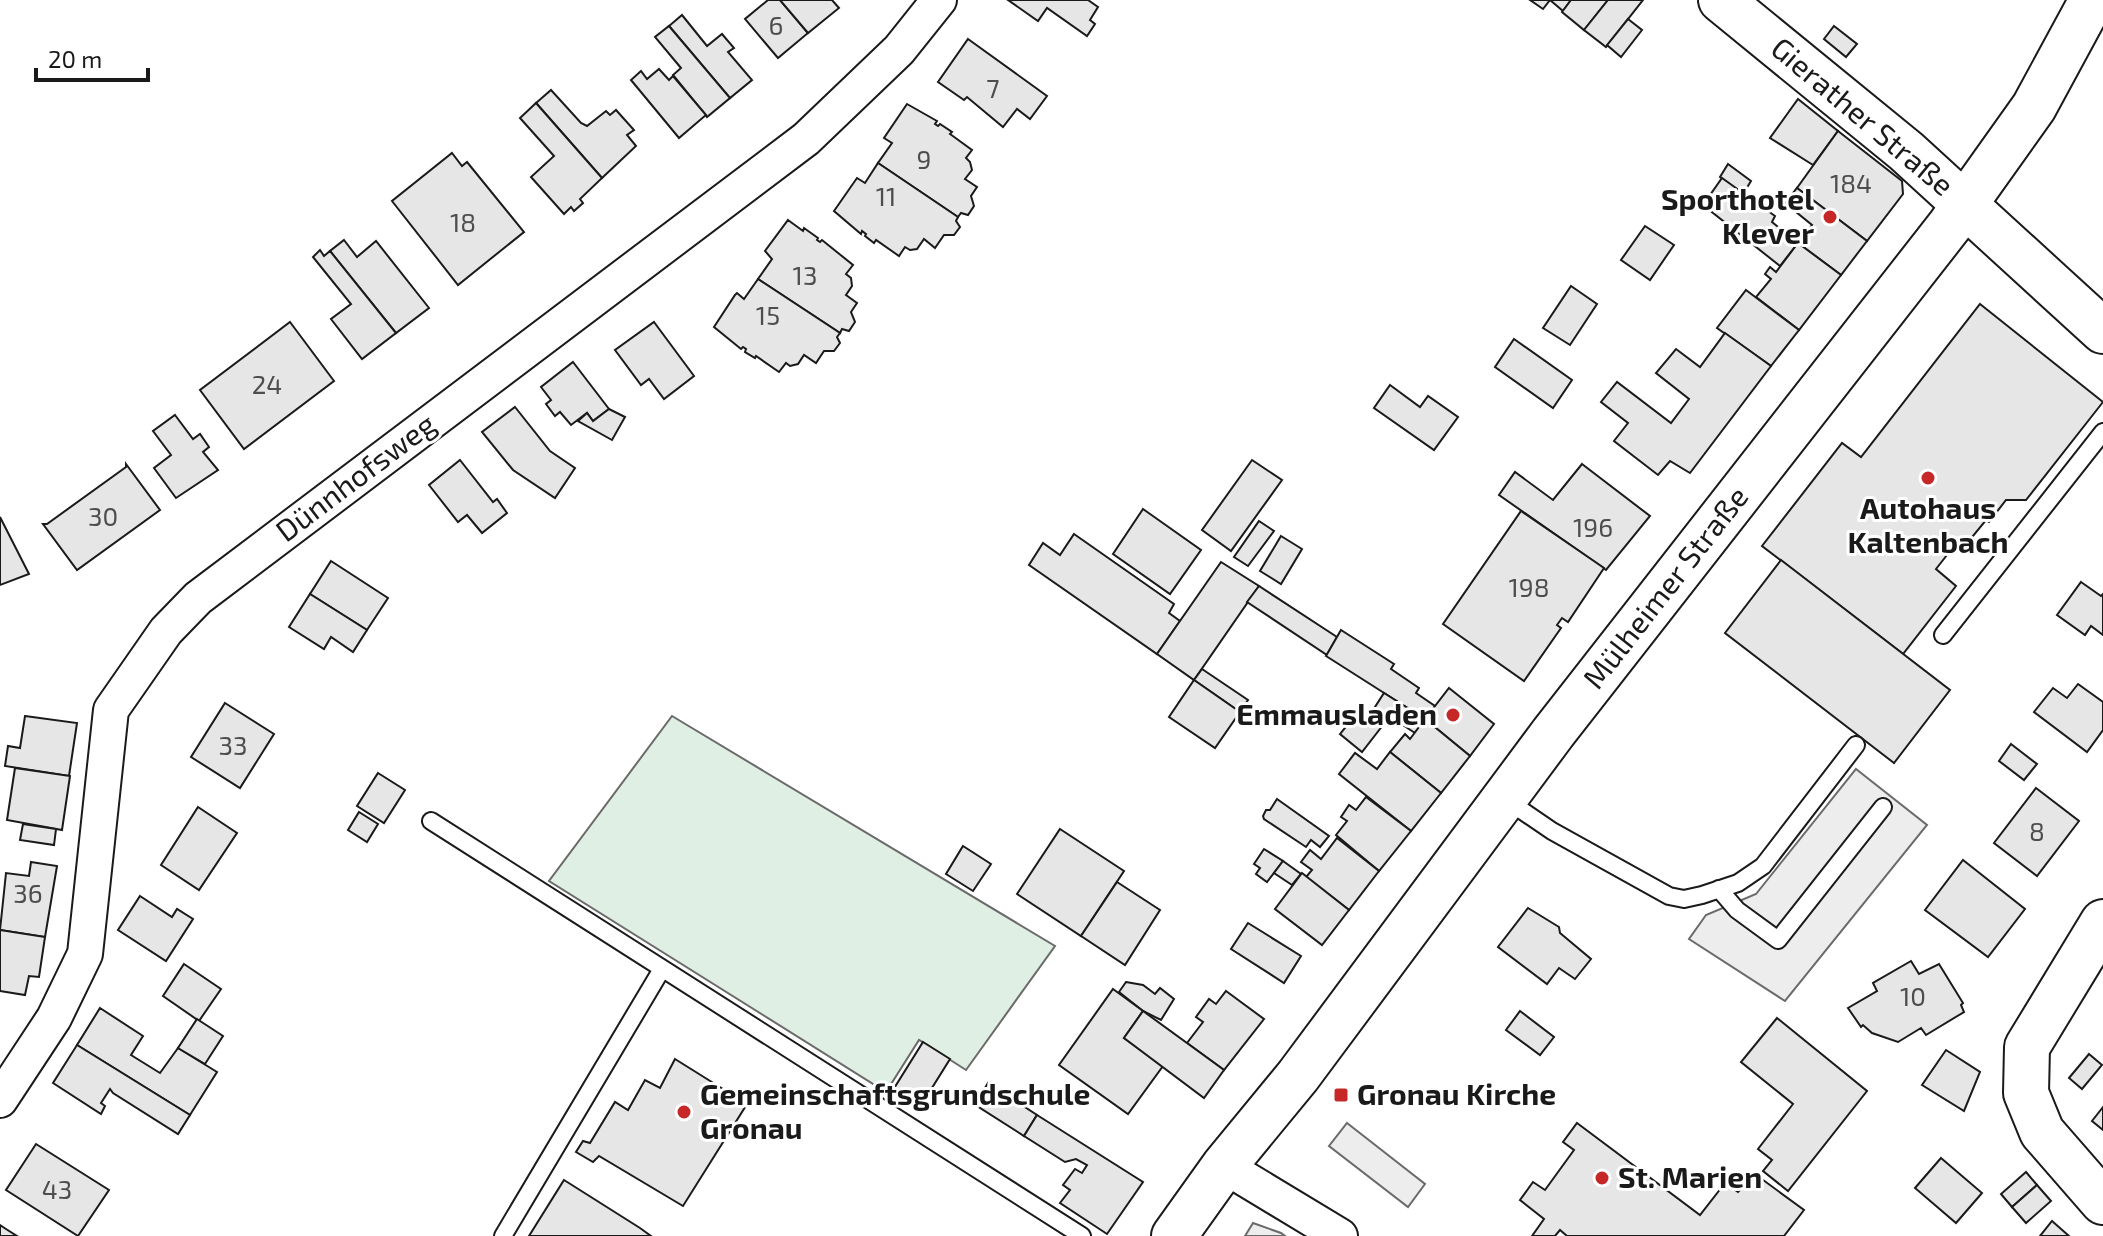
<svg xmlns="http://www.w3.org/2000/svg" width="2103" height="1236" viewBox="0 0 2103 1236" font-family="'Exo 2',sans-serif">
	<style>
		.green { fill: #e0efe3; stroke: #6a6a6a; stroke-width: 2 }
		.parking { fill: #ededed; stroke: #6a6a6a; stroke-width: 2 }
		.building { fill: #e6e6e6; stroke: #1a1a1a; stroke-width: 2 }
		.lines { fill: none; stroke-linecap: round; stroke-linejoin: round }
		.lane-casing { stroke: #1a1a1a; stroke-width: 20 }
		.street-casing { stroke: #1a1a1a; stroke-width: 38 }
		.secondary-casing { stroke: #1a1a1a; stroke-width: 48 }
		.lane { stroke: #fff; stroke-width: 16 }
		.street { stroke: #fff; stroke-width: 34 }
		.secondary { stroke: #fff; stroke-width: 44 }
		.poi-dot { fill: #c62828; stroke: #fff; stroke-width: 3 }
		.labels { text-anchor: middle; stroke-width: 6; stroke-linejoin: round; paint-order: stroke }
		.number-label { font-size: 26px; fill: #4d4d4d }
		.street-label { font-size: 30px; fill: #1a1a1a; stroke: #fff }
		.poi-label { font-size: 30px; font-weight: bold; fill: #1a1a1a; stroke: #fff; text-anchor: start }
	</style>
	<rect width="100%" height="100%" fill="#fff"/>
	<polygon class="green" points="672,716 1055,946 966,1070 919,1040 886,1092 549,881"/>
	<g class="parking">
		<polygon points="1856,769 1927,825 1785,1001 1689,939 1706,915 1756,894"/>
		<polygon points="1347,1123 1425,1184 1408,1207 1329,1146"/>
		<polygon points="1253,1223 1281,1233 1285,1236 1245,1236"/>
	</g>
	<g class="building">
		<polygon points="768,0 780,0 808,33 778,58 745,19"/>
		<polygon points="780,0 832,0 839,8 808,33"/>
		<polygon points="1008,0 1088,0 1098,7 1090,20 1095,24 1087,36 1047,8 1038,21"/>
		<polygon points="1530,0 1550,0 1543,9"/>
		<polygon points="1550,0 1571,0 1563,11"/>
		<polygon points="1571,0 1608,0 1584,30 1562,12"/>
		<polygon points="1608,0 1643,0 1606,47 1584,30"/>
		<polygon points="682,15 707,46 722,34 734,48 728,52 752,80 730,98 669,26"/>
		<polygon points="1628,19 1642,30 1621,57 1607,45"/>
		<polygon points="669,26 730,98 707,117 673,75 681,68 655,37"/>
		<polygon points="1834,26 1857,44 1846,57 1824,39"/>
		<polygon points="968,39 1047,96 1030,119 1017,109 1003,127 967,97 964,100 938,82"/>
		<polygon points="659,69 669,80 673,76 706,115 679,138 631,80 641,71 647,79"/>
		<polygon points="551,90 581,123 587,126 606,111 610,115 616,110 634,130 627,135 636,146 602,178 536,103"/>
		<polygon points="1798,99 1838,131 1813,165 1770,138"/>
		<polygon points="536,103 602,178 580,199 583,203 574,211 571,207 564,214 531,177 554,156 520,118"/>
		<polygon points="907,104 937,121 935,124 938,126 940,124 952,132 950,134 972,150 966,158 970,162 972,170 965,179 977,187 971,196 974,206 968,215 961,213 958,217 878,163 892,143 884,138"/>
		<polygon points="1838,131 1902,181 1903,194 1867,241 1797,188"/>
		<polygon points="452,153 462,166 467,162 524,232 458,285 392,201"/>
		<polygon points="878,163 958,217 956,221 960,227 954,235 944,235 935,248 924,239 917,249 910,250 905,247 899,256 876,240 874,243 865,236 866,234 862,231 861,234 834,211 857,178 865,183"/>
		<polygon points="1728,164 1751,181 1743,194 1720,177"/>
		<polygon points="1722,178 1775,216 1772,222 1798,243 1780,266 1703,205"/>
		<polygon points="1797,188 1867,241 1841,275 1798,243 1812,225 1785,203"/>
		<polygon points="788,220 803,231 804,228 818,238 817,240 820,242 822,240 853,265 846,274 851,278 852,286 846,295 857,303 851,312 855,322 849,331 842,329 840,333 758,279 772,259 765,251"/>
		<polygon points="1645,226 1674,245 1650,280 1621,260"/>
		<polygon points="344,240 357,257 376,241 429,308 396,333 330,251"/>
		<polygon points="1798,243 1841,275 1799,330 1756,297 1771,279 1765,274 1770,267 1776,272"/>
		<polygon points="320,250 324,256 330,251 396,333 362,359 331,319 351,304 313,257"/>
		<polygon points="758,279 840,333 837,337 840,343 834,351 824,351 816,363 804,355 798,364 790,366 786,363 779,372 756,356 755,358 745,352 746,349 743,347 741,349 714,327 735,295 737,293 744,299"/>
		<polygon points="1571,286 1597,304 1570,345 1543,328"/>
		<polygon points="1746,290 1799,330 1771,366 1717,328"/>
		<polygon points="1980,304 2103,402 2026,500 2006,500 1989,522 1986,520 1964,547 1958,541 1936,569 1956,586 1903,654 1762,546 1842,443 1861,457"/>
		<polygon points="290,322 334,381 244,449 200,390"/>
		<polygon points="654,322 694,376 664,399 649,379 641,385 615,350"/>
		<polygon points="1725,333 1771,366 1690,473 1670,461 1658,475 1614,441 1628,423 1601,402 1617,382 1671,423 1689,399 1656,373 1676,349 1700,367"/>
		<polygon points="1514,339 1572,380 1553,408 1495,367"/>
		<polygon points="573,362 609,409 593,421 587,413 571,425 560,412 555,416 546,404 551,400 541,387"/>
		<polygon points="1390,385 1420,407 1428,396 1458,417 1434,450 1374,408"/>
		<polygon points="515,407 550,451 575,468 555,498 513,470 482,432"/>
		<polygon points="609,409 625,417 612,440 578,421 587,413 593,421"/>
		<polygon points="175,415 193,439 200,434 209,447 203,452 218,470 176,498 154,468 171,455 153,431"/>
		<polygon points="460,460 493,502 497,499 507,513 482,533 467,515 458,522 429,485"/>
		<polygon points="1252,460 1282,480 1231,551 1202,530"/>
		<polygon points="126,464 160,510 77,570 43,524 47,524 126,467"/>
		<polygon points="1582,464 1650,516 1606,570 1499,495 1515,472 1553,500"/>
		<polygon points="1143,509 1201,550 1170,594 1113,554"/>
		<polygon points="1521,511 1604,568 1568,622 1562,618 1557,625 1561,628 1524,681 1443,624"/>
		<polygon points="0,517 29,574 0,585"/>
		<polygon points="1259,521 1274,531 1248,566 1234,557"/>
		<polygon points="1074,534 1174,604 1169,613 1180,621 1157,654 1029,565 1043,543 1060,555"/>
		<polygon points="1281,536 1302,549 1281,584 1260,571"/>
		<polygon points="1781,560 1950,690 1894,763 1725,633"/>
		<polygon points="331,561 388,598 367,630 310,594"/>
		<polygon points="1221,562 1259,586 1194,680 1157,654"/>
		<polygon points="2081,582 2101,596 2103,594 2103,635 2091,626 2085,635 2057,615"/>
		<polygon points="1259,586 1337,637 1327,655 1247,602"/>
		<polygon points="310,594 367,630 353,652 331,637 324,649 289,627"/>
		<polygon points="1341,630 1394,664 1391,669 1419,688 1416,693 1435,706 1425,719 1326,656"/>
		<polygon points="1202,669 1248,700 1240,712 1194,680"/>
		<polygon points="1194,680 1240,712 1215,748 1169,717"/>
		<polygon points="2078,684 2103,702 2103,730 2087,752 2034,712 2053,688 2067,698"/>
		<polygon points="1449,688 1494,724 1470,756 1425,719"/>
		<polygon points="1384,693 1425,719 1415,733 1375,707"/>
		<polygon points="225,703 274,734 240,788 191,757"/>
		<polygon points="1361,708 1383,725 1362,752 1340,734"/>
		<polygon points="25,716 77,723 69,776 5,766 8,746 20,748"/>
		<polygon points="1425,719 1470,756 1441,793 1390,752 1405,734 1410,739"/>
		<polygon points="2011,744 2037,764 2024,780 1999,761"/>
		<polygon points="1390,752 1441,793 1411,831 1339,774 1355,753 1377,769"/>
		<polygon points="15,768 70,776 62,830 7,820"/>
		<polygon points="378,773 405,790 384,823 357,806"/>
		<polygon points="2036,788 2079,821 2037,876 1994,843"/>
		<polygon points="1366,797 1411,831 1379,871 1336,835 1347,821 1341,817 1349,805 1356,810"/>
		<polygon points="1277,799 1329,836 1320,847 1311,840 1306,847 1264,819 1263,816 1266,810 1270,810"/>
		<polygon points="198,807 237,833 199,890 161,865"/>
		<polygon points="359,812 378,824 367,842 348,830"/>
		<polygon points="23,824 56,829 54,845 20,840"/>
		<polygon points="1060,829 1124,871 1081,936 1017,894"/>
		<polygon points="1337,838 1379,871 1349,910 1306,877 1312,870 1301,862 1310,850 1321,859"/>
		<polygon points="963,846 991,864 973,891 946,874"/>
		<polygon points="1264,849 1283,861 1267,882 1256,874 1260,868 1254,864"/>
		<polygon points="1963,860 2025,909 1988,957 1925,910"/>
		<polygon points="1283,861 1301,874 1292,885 1274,873"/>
		<polygon points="31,862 57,866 45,937 0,930 6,873 29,876"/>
		<polygon points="1302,873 1349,910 1322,945 1275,909"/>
		<polygon points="1117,882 1160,910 1125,965 1081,936"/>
		<polygon points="140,896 172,917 177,909 193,919 166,961 118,930"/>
		<polygon points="1528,908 1559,927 1560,933 1591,959 1575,979 1559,968 1547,984 1498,947"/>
		<polygon points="1248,923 1301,956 1284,983 1231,949"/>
		<polygon points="0,930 45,937 39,977 29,976 25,995 0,991"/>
		<polygon points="1911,961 1919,974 1939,964 1963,1003 1961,1005 1964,1012 1926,1035 1921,1028 1898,1042 1872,1033 1863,1025 1861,1027 1848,1008 1877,991 1873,983"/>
		<polygon points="184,964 221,989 199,1021 163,996"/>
		<polygon points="1126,982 1143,985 1155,994 1160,988 1174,999 1161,1020 1143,1011 1119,992"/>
		<polygon points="1113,989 1143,1011 1124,1038 1163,1066 1128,1114 1059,1065"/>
		<polygon points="1226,991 1264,1019 1224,1070 1187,1043 1203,1022 1196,1017 1209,999 1216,1004"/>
		<polygon points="100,1008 143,1036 131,1055 160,1073 178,1048 217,1072 190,1115 77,1045"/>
		<polygon points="1143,1011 1224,1070 1204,1098 1124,1038"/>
		<polygon points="1520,1011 1554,1037 1540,1055 1506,1030"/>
		<polygon points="1777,1018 1867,1091 1788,1191 1763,1171 1772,1160 1758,1149 1793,1104 1741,1062"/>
		<polygon points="197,1019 223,1036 205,1064 178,1048"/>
		<polygon points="923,1042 950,1059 920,1107 893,1090"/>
		<polygon points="77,1045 190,1115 178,1134 113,1093 110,1089 101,1103 105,1106 101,1114 53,1083"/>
		<polygon points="1946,1050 1980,1072 1964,1111 1922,1085"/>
		<polygon points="2089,1054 2102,1065 2082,1089 2069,1078"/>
		<polygon points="675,1059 747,1104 683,1206 599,1156 593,1162 576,1152 583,1141 590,1143 615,1102 628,1110 645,1080 660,1088"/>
		<polygon points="988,1083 1037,1115 1024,1136 974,1104 977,1097 979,1098"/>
		<polygon points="2103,1107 2103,1130 2092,1121"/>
		<polygon points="1037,1115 1143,1182 1107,1234 1060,1203 1070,1190 1063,1185 1075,1169 1082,1173 1087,1165 1076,1159 1065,1162 1024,1136"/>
		<polygon points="1577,1123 1700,1215 1725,1183 1738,1192 1755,1174 1804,1210 1784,1236 1567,1236 1560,1230 1555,1236 1532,1236 1544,1219 1520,1200 1533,1182 1545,1190 1574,1150 1563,1142"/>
		<polygon points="36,1144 109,1190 78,1236 6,1190"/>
		<polygon points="1941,1158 1982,1193 1956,1223 1915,1188"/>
		<polygon points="2026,1172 2037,1185 2012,1207 2001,1194"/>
		<polygon points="564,1180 640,1228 651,1236 529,1236"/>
		<polygon points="2037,1185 2051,1201 2026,1223 2012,1207"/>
		<polygon points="2052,1221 2069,1236 2040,1236"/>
		<polygon points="0,1225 6,1229 17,1236 0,1236"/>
	</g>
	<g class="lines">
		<g class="lane-casing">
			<g id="lane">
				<polyline points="1943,635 2103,432"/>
				<polyline points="1505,799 1552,831 1669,896 1684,899 1702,895 1738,883 1763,866 1856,745"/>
				<polyline points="431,821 1082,1236"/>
				<polyline points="1719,889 1737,910 1778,940 1883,807"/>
				<polyline points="503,1236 662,969"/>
			</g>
		</g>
		<g class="street-casing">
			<g id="street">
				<polyline points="0,1100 54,1018 85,954 111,710 166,631 198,598 806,139 899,50 939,0"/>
				<polyline points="1224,1166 1340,1236"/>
			</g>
		</g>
		<g class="secondary-casing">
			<g id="secondary">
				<polyline points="1721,0 1906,151 2103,331"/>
				<polyline points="2103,922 2027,1047 2026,1093 2042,1132 2103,1202"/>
				<polyline points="1174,1236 1224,1166 1298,1076 1553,733 1950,225 2034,107 2092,0"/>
			</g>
		</g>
		<use href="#lane" class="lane"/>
		<use href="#street" class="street"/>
		<use href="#secondary" class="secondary"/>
	</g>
	<g class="poi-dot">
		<circle cx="1830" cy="217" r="8"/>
		<circle cx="1928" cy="478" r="8"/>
		<circle cx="1453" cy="715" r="8"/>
		<rect x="1333" y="1087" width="16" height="16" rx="4"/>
		<circle cx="684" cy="1112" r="8"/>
		<circle cx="1602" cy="1178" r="8"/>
	</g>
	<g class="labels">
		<g class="number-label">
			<text x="776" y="35">6</text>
			<text x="993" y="98">7</text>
			<text x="924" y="169">9</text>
			<text x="1851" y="193">184</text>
			<text x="886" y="206">11</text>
			<text x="463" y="232">18</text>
			<text x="805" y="285">13</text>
			<text x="768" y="325">15</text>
			<text x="267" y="394">24</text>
			<text x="103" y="526">30</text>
			<text x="1593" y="537">196</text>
			<text x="1529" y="597">198</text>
			<text x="233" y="755">33</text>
			<text x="2037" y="841">8</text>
			<text x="28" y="903">36</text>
			<text x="1913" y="1006">10</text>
			<text x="57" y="1199">43</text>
		</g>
		<g class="street-label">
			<text transform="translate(1862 117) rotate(40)" y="10">Gierather Straße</text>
			<text transform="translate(356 478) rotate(-37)" y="10">Dünnhofsweg</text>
			<text transform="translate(1666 588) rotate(-52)" y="10">Mülheimer Straße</text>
		</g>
		<g class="poi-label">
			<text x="1814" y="210" text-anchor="end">Sporthotel<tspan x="1814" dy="34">Klever</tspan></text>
			<text x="1928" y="519" text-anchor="middle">Autohaus<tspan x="1928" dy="34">Kaltenbach</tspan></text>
			<text x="1437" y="725" text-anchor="end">Emmausladen</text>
			<text x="700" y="1105">Gemeinschaftsgrundschule<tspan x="700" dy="34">Gronau</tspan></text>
			<text x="1357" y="1105">Gronau Kirche</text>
			<text x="1618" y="1188">St. Marien</text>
		</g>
	</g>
	<path d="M36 68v12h112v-12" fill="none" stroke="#1a1a1a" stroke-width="4"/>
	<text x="48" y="68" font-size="24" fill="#1a1a1a" stroke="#ffffff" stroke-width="6" paint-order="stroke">20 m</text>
</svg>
